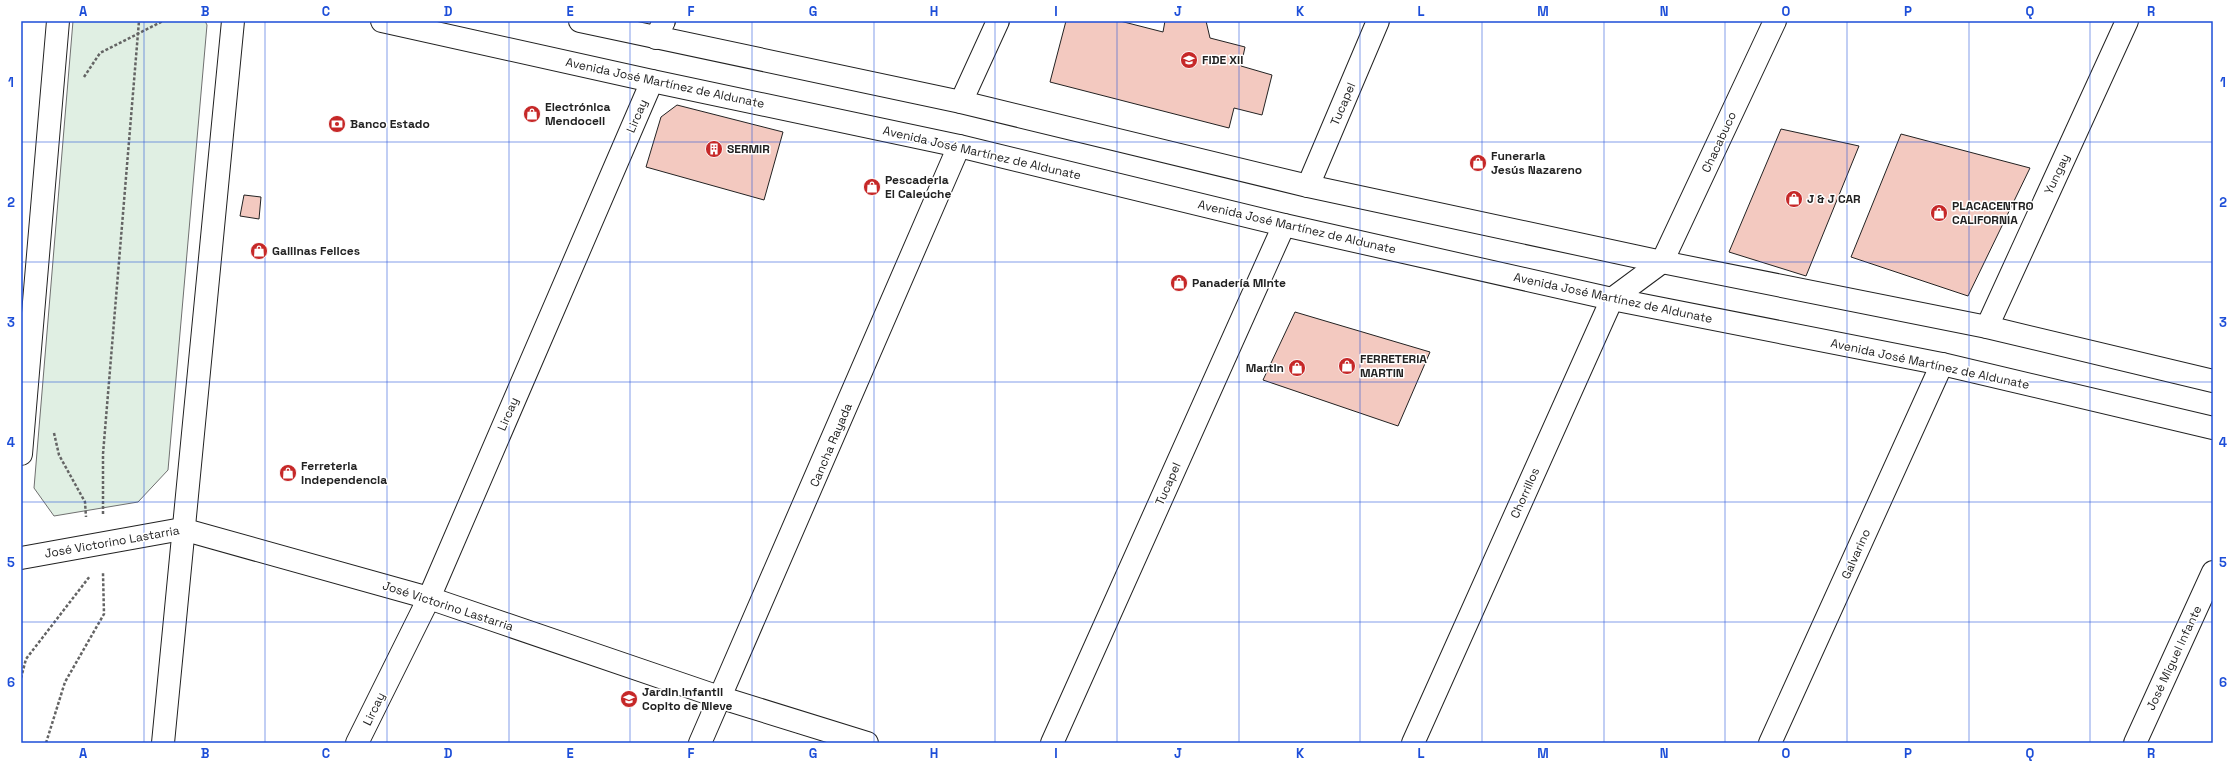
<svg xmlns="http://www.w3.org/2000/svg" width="2234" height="764" viewBox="0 0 2234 764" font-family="'Space Grotesk',sans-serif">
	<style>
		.green { fill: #e0efe3; stroke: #6f6f6f }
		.building { fill: #f3c9c0; stroke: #222 }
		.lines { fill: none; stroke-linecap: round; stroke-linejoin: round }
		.street-casing { stroke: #222; stroke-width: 24 }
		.secondary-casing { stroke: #222; stroke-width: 24 }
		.path { stroke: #646464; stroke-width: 2.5; stroke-dasharray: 3 2; stroke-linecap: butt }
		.street { stroke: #fff; stroke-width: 22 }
		.secondary { stroke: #fff; stroke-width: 22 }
		.grid { fill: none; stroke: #1d4ed8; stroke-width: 1; stroke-opacity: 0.55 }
		.labels { text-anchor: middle; stroke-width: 3; stroke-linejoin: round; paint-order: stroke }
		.poi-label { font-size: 12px; font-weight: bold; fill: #222; stroke: #fff; text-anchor: start }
		.street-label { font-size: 12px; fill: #222; stroke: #fff }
		.neatline { fill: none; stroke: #1d4ed8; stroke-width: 1.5 }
		.grid-label { font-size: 13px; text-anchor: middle; font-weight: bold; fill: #1d4ed8 }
	</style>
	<rect width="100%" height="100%" fill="#fff"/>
	<polygon class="green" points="73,21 205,21 207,25 168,470 138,502 54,516 34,488"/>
	<g class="building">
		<polygon points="1066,21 1120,21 1163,32 1165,21 1206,21 1210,38 1245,47 1241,66 1272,75 1262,115 1234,108 1229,128 1050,82"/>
		<polygon points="677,105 783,132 764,200 646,167 661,117"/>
		<polygon points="1781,129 1859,146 1806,276 1729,252"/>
		<polygon points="1901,134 2030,168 1968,296 1851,257"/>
		<polygon points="244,195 261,197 259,219 240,216"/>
		<polygon points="1295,312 1430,352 1398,426 1263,380"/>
	</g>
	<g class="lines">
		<g class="street-casing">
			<g id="street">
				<polyline points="656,38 664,21"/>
				<polyline points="961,102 998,21"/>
				<polyline points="1308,186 1378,21"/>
				<polyline points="1987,327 2127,21"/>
				<polyline points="21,558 182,529 429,598 722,698 867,743"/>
				<polyline points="357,743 429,598 652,81"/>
				<polyline points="700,743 959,146"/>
				<polyline points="1052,743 1284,225"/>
				<polyline points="1413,743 1612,299 1662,262 1775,21"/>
				<polyline points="1770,743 1942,364"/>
				<polyline points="2135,743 2213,572"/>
			</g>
		</g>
		<g class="secondary-casing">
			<g id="secondary">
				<polyline points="382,21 652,81 959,146 1284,225 1612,299 1942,364 2213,428"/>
				<polyline points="580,21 961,102 1308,186 1662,262 1987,327 2213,381"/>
				<polyline points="21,454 58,21"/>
				<polyline points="163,743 233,21"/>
			</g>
		</g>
		<g class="path">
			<polyline points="84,77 100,53 163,21"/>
			<polyline points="54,433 59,455 85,502 86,517"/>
			<polyline points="103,514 103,454 139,21"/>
			<polyline points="21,678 26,659 90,576"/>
			<polyline points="46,743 65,682 104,614 103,573"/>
		</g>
		<use href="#street" class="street"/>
		<use href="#secondary" class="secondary"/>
	</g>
	<path class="grid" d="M144 21V743M265 21V743M387 21V743M509 21V743M630 21V743M752 21V743M874 21V743M995 21V743M1117 21V743M1239 21V743M1360 21V743M1482 21V743M1604 21V743M1725 21V743M1847 21V743M1969 21V743M2090 21V743M21 142H2213M21 262H2213M21 382H2213M21 502H2213M21 622H2213"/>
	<defs>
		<g id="school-disc" transform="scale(0.9)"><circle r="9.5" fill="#c62828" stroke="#fff"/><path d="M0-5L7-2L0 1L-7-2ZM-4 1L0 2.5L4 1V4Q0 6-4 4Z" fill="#fff"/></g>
		<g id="shop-disc" transform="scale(0.9)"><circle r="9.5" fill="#c62828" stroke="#fff"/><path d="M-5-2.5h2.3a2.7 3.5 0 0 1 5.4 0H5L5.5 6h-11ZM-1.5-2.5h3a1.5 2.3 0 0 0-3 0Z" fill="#fff"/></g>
		<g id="bank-disc" transform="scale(0.9)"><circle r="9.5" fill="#c62828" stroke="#fff"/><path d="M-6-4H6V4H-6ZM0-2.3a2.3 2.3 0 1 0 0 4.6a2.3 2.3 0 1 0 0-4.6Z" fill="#fff"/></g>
		<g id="building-disc" transform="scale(0.9)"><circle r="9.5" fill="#c62828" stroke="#fff"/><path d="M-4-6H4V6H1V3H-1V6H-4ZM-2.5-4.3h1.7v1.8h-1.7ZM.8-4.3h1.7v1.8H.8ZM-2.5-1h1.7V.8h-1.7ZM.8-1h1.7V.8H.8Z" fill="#fff"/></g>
	</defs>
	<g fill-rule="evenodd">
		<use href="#school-disc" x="1189" y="60"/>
		<use href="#shop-disc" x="532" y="114"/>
		<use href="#bank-disc" x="337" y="124"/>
		<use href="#building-disc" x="714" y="149"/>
		<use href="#shop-disc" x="1478" y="163"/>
		<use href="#shop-disc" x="872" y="187"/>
		<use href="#shop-disc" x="1794" y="199"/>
		<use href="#shop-disc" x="1939" y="213"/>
		<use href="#shop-disc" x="259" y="251"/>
		<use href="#shop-disc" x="1179" y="283"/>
		<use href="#shop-disc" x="1347" y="366"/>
		<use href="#shop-disc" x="1297" y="368"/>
		<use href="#shop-disc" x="288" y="473"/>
		<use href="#school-disc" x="629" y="699"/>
	</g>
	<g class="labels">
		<g class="poi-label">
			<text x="1202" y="64">FIDE XII</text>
			<text x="545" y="111">Electrónica<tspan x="545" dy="14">Mendocell</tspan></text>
			<text x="350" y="128">Banco Estado</text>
			<text x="727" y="153">SERMIR</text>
			<text x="1491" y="160">Funeraria<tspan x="1491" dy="14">Jesús Nazareno</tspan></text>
			<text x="885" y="184">Pescaderia<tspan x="885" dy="14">El Caleuche</tspan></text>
			<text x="1807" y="203">J &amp; J CAR</text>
			<text x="1952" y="210">PLACACENTRO<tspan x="1952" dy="14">CALIFORNIA</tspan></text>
			<text x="272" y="255">Gallinas Felices</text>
			<text x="1192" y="287">Panadería Minte</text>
			<text x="1360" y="363">FERRETERIA<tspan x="1360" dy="14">MARTIN</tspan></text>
			<text x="1284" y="372" text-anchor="end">Martin</text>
			<text x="301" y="470">Ferreteria<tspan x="301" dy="14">Independencia</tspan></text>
			<text x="642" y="696">Jardin Infantil<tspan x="642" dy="14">Copito de Nieve</tspan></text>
		</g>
		<g class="street-label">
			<text transform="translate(665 83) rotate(12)" y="4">Avenida José Martínez de Aldunate</text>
			<text transform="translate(1343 104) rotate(-67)" y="4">Tucapel</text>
			<text transform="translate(637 116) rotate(-67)" y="4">Lircay</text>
			<text transform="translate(1719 142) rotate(-65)" y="4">Chacabuco</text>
			<text transform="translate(982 153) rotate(13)" y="4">Avenida José Martínez de Aldunate</text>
			<text transform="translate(2057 174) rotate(-65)" y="4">Yungay</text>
			<text transform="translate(1297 227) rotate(13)" y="4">Avenida José Martínez de Aldunate</text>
			<text transform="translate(1613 298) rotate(12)" y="4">Avenida José Martínez de Aldunate</text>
			<text transform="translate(1930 364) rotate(12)" y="4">Avenida José Martínez de Aldunate</text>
			<text transform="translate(508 414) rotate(-67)" y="4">Lircay</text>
			<text transform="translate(831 445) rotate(-67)" y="4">Cancha Rayada</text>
			<text transform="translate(1168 484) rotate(-66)" y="4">Tucapel</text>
			<text transform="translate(1525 493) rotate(-66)" y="4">Chorrillos</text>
			<text transform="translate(112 542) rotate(-10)" y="4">José Victorino Lastarria</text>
			<text transform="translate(1856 554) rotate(-66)" y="4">Galvarino</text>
			<text transform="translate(448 606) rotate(18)" y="4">José Victorino Lastarria</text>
			<text transform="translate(2174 658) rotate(-65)" y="4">José Miguel Infante</text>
			<text transform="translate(374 709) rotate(-64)" y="4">Lircay</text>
		</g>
	</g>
	<rect width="2234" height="764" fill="none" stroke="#ffffff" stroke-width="44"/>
	<rect x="22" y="22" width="2190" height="720" class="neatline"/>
	<g class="grid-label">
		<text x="83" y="16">A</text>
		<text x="205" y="16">B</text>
		<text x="326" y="16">C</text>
		<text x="448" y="16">D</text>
		<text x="570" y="16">E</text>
		<text x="691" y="16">F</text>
		<text x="813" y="16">G</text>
		<text x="934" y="16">H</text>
		<text x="1056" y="16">I</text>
		<text x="1178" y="16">J</text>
		<text x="1300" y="16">K</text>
		<text x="1421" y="16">L</text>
		<text x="1543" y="16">M</text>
		<text x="1664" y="16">N</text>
		<text x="1786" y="16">O</text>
		<text x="1908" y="16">P</text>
		<text x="2030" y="16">Q</text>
		<text x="2151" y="16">R</text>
		<text x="11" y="87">1</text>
		<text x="2223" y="87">1</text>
		<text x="11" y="207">2</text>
		<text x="2223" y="207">2</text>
		<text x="11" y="327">3</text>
		<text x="2223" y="327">3</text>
		<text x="11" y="447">4</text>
		<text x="2223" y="447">4</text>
		<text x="11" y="567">5</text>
		<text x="2223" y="567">5</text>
		<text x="11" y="687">6</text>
		<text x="2223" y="687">6</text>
		<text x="83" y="758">A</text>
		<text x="205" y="758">B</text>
		<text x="326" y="758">C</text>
		<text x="448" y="758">D</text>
		<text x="570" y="758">E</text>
		<text x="691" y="758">F</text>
		<text x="813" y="758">G</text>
		<text x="934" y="758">H</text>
		<text x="1056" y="758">I</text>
		<text x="1178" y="758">J</text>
		<text x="1300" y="758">K</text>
		<text x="1421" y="758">L</text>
		<text x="1543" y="758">M</text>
		<text x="1664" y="758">N</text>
		<text x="1786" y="758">O</text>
		<text x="1908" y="758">P</text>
		<text x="2030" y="758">Q</text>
		<text x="2151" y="758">R</text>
	</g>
</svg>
